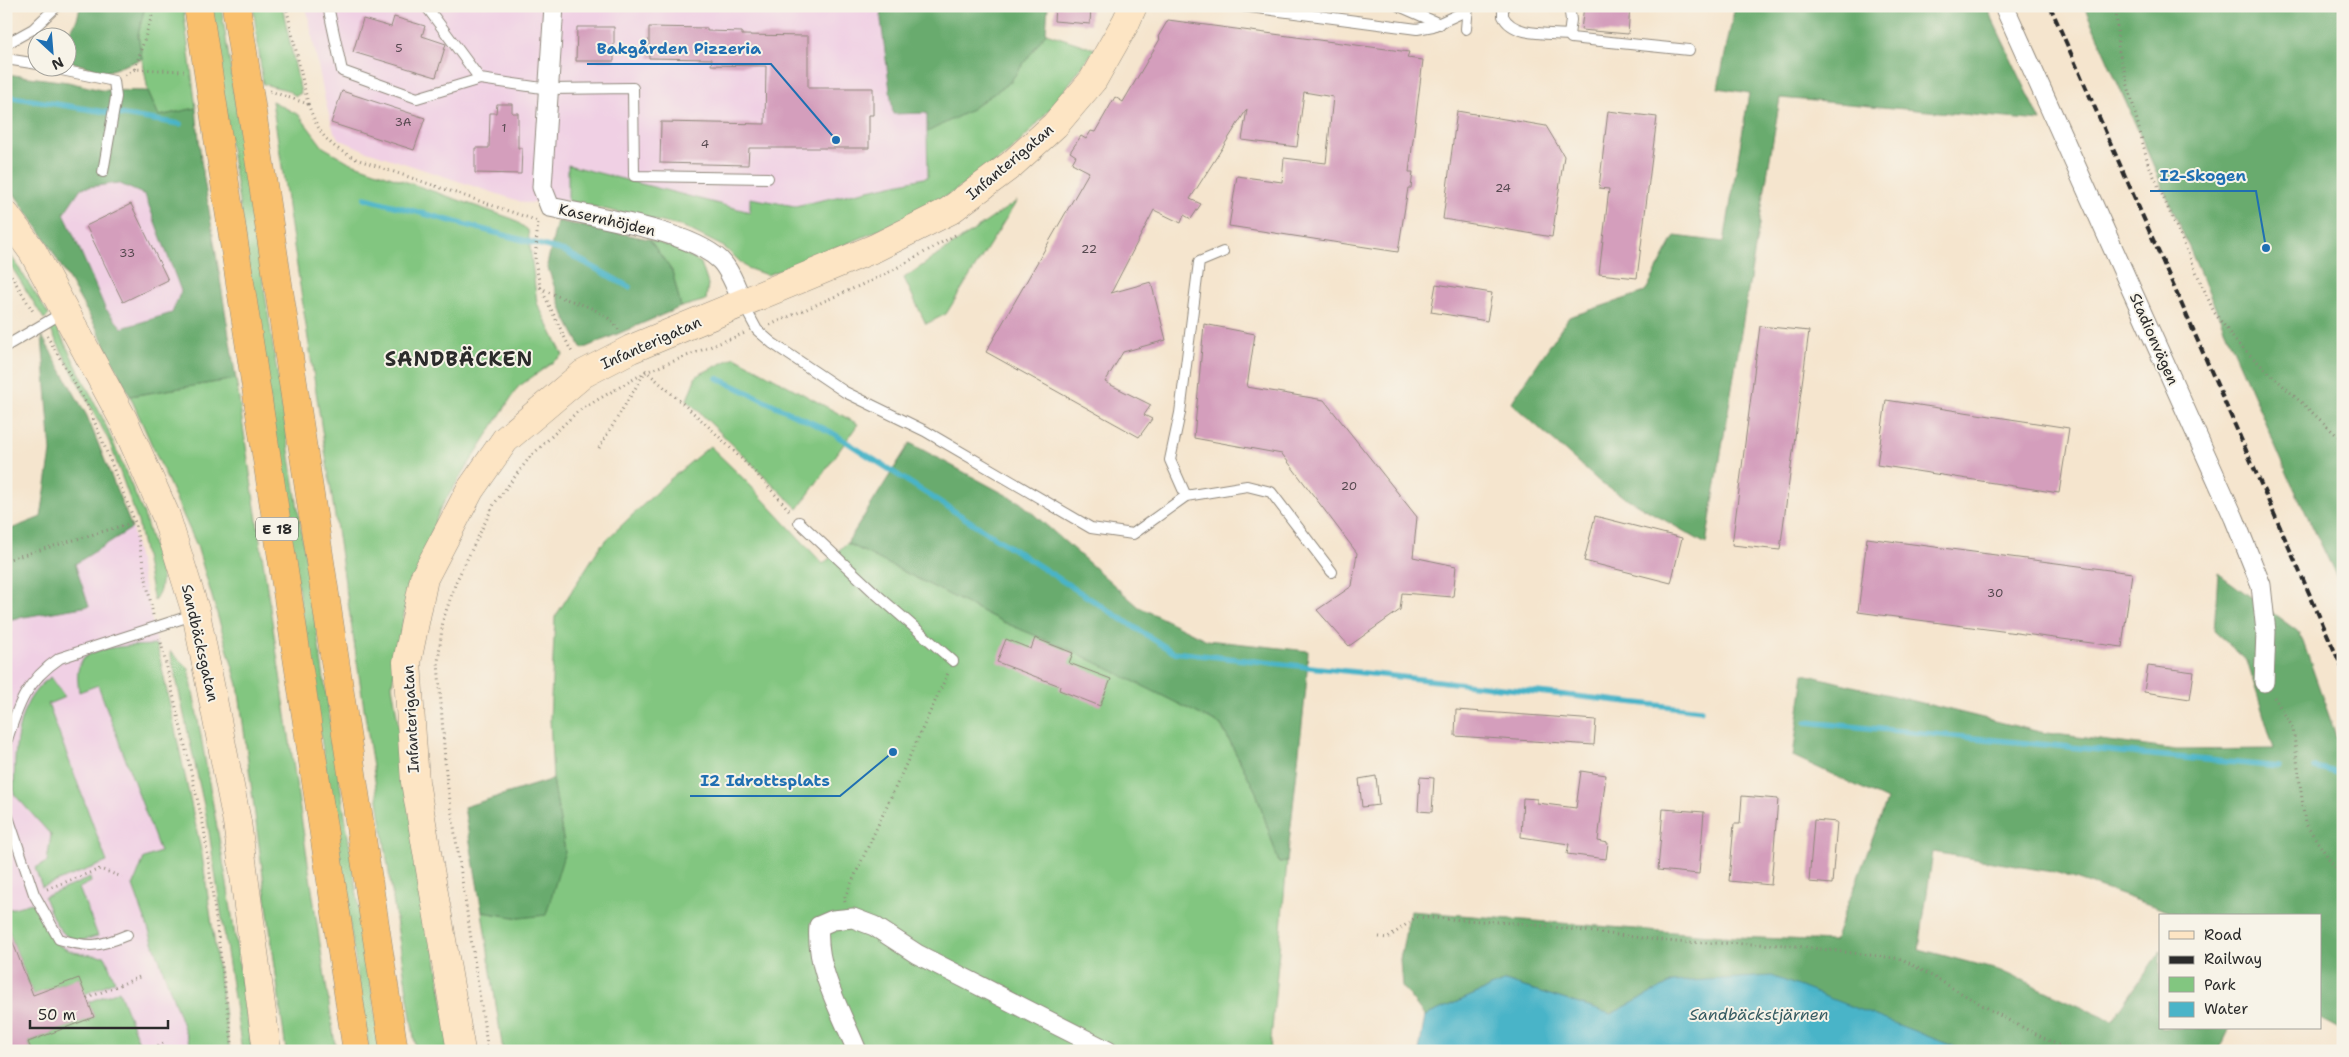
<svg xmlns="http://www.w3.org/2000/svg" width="2349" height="1057" viewBox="0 0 2349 1057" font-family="'Shantell Sans',sans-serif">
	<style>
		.built { fill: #f0d0e4 }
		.green { fill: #82c680; stroke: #567856 }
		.forest { fill: #69ab6e; stroke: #4a6b4c; fill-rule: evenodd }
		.water { fill: #4ab4c8; stroke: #3a707a }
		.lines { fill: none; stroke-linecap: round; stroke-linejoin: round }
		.stream { stroke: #4ab4c8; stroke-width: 5.5 }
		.building { fill: #d49ebc }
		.lane-casing { stroke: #90887c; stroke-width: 12 }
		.street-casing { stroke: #90887c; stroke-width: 21 }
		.secondary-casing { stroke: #90887c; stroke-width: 29 }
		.highway-casing { stroke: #90887c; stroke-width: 29 }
		.path { stroke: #90887c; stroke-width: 3; stroke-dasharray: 1 4; stroke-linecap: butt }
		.lane { stroke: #fff; stroke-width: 10 }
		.street { stroke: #fff; stroke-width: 19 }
		.secondary { stroke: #fde5c4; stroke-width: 28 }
		.highway { stroke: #f9bf6c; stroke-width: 28 }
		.rail { stroke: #2b2b2b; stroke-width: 4; stroke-dasharray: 8 4; stroke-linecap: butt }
		.labels { text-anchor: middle; stroke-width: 4; stroke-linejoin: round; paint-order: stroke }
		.number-label { font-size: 12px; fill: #55484f }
		.shield { fill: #f7f3e8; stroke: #686764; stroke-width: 1 }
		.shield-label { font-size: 14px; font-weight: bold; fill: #2b2b2b }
		.street-label { font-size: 15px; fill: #2b2b2b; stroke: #f7f3e8 }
		.water-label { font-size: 16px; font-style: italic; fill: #365b62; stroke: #f7f3e8 }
		.district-label { font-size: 20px; font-weight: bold; letter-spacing: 1px; fill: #2b2b2b; stroke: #f7f3e8 }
		.leader { fill: none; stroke: #1f6fb2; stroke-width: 2 }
		.callout-dot { fill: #1f6fb2; stroke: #f7f3e8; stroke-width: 2 }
		.callout-label { font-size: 16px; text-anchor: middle; font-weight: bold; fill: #1f6fb2; stroke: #f7f3e8; stroke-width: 4; stroke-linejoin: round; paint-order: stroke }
	</style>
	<rect width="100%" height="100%" fill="#f7f3e8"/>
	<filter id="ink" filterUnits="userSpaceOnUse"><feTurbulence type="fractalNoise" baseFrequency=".02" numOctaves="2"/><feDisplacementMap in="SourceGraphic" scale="10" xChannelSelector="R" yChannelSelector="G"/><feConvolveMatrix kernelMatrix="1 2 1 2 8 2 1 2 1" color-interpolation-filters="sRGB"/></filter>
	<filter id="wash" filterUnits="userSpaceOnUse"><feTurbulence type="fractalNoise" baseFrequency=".0096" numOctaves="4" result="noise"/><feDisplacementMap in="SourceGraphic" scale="20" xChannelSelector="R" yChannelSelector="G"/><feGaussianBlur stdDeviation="1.12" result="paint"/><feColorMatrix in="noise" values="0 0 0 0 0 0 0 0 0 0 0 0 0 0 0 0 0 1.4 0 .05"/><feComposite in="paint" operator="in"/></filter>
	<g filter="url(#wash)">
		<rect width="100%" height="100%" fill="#f5e5ce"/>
		<g class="built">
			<polygon points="306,6 882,6 881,21 893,113 927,113 928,177 795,206 751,199 751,212 569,165 568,201 525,203 364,150 341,140 334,132 326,104"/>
			<polygon points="118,183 145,195 181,291 172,313 122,328 105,308 64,213 81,188"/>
			<polygon points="132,528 202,855 230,1051 6,1051 6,620 89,606 75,564"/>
		</g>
		<g class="green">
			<polygon points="145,6 183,6 196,108 159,116 148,91 138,35"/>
			<polygon points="209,6 221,6 381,1051 369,1051"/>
			<polygon points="253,6 282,6 301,93 296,96 287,90 263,84"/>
			<path d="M1046 33 1095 49C1067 86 1041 126 1004 156 934 213 850 243 767 275L747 268 724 247 684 227 568 201V165L750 212V198L795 206 928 177 927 132 967 112 1010 82Z"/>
			<polygon points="272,101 299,115 323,147 349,162 513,219 528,230 537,303 563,355 518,387 440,509 406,603 392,685 451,1051 416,1051"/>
			<polygon points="1017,201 946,314 926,324 904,278"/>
			<polygon points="649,239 678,250 701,263 708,284 706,300 681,307 672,271"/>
			<polygon points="6,248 49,315 44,319 6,258"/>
			<polygon points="54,322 103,419 144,515 162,576 160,590 154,601 138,522 109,441 49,327"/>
			<polygon points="735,357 858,424 798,509 687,400 696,376"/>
			<polygon points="236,379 336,1051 286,1051 238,685 197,546 130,396"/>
			<polygon points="710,446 748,483 823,564 847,543 1003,622 1075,652 1221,725 1256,792 1279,863 1287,862 1270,1051 503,1051 482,912 520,918 565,851 553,779 550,719 555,617 601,545 668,481"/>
			<path d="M157 645 202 855 230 1051H192L133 886 144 858 160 852 98 685 79 692C78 683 76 673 80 664 88 644 138 646 157 645Z"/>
			<polygon points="170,651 189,669 228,889 252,1051 242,1051 207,819"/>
			<path d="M51 677 65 697 48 704 107 862 42 887 35 868 47 862 51 835 14 794C15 753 13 702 51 677Z"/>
			<path d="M90 878 91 882 79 888 98 936C92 937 84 941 78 940 58 938 51 913 44 897Z"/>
			<path d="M32 903C54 945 55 953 105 956L115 981 85 994 79 978 33 995 6 924V910Z"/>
			<polygon points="119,991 140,1045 139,1051 32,1051 28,1042 94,1017 88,1002"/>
		</g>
		<g class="forest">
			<path d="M80 6H145L138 35 142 59 106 72 68 61V38L61 37C74 31 78 19 80 6Z"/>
			<polygon points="882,6 1048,6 1046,33 1010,82 967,112 927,132 927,113 893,114 881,20"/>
			<polygon points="1735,6 1986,6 2041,121 1780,98 1706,544 1602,484 1511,403 1569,317 1645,292 1675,236 1724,242 1749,93 1718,88"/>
			<polygon points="2084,6 2343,6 2343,590 2291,482"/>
			<path d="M6 74 68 82 101 90 148 91 159 116 196 108 201 160 236 379 130 396 97 329 46 240 6 182ZM118 183 145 195 181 291 172 313 122 328 105 308 64 213 81 188Z"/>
			<polygon points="557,221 649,239 672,271 681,307 582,349 564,315 547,265"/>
			<polygon points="42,336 87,416 132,528 75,564 89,606 6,620 6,531 41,517 51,452"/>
			<polygon points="910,443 1021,503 1139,607 1207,640 1308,651 1306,688 1287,862 1279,863 1256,792 1221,725 1075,652 1003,622 847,543"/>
			<polygon points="2218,573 2300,633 2343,756 2343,1031 2320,1019 2320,916 2182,916 2058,873 1933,852 1919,949 2002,971 2112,1021 2160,951 2160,1028 2230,1028 2219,1051 1959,1051 1953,1046 1673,982 1611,1014 1505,981 1425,1016 1402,987 1400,959 1410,911 1736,937 1834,941 1887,800 1793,756 1804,674 2040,732 2176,750 2274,749 2247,661 2214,631"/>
			<polygon points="553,779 565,851 546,915 520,918 482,912 464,807"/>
		</g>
		<polygon class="water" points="1772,976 1953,1046 1959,1051 1419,1051 1425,1016 1505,981 1611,1014 1673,982"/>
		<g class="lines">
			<g class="stream">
				<polyline points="6,96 180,124"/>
				<polyline points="365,198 564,251 629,287"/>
				<polyline points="717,378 831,432 1173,652 1701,710"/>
				<polyline points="1806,722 2280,767"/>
				<polyline points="2315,767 2343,774"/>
			</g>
		</g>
		<g id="blocks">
			<g class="building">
				<polygon points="1055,6 1091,6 1090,24 1054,21"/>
				<polygon points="1584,6 1630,6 1628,34 1581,30"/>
				<polygon points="394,17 425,26 422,36 446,44 436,77 353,52 363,19 391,27"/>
				<polygon points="1168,20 1409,52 1407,58 1423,60 1409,172 1413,172 1411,188 1408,188 1398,252 1229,226 1237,176 1282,182 1284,158 1326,163 1333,97 1304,92 1297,147 1242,140 1247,109 1190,199 1201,204 1191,219 1184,215 1181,223 1154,210 1111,293 1151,282 1166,340 1123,352 1105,382 1151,405 1144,415 1152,419 1139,437 986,352 1089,172 1072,163 1076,156 1070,152 1081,136 1086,139 1091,131 1095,132 1115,97 1123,102 1160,39 1158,37"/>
				<polygon points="577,27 614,27 614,61 576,61"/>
				<polygon points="649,27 707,28 707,31 742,32 742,35 808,36 808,88 873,88 873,115 869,115 869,148 749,148 748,165 660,163 661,122 765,124 766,66 711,65 712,59 649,58"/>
				<polygon points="342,91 425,118 414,150 331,123"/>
				<polygon points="497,104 512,104 512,113 518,113 518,148 522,148 521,174 475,173 475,148 489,148 490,113 496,113"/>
				<polygon points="1457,111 1546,126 1564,156 1552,237 1443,219"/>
				<polygon points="1608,111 1657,117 1637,278 1599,274 1609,189 1599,188"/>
				<polygon points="131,204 168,280 123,302 86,226"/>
				<polygon points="1436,284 1492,293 1487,321 1431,312"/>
				<polygon points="1204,324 1255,334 1247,387 1324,400 1417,517 1413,557 1456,566 1453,597 1402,593 1400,610 1349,646 1317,610 1352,586 1357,553 1282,454 1194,438"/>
				<polygon points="1760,326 1809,331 1780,550 1732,545"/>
				<polygon points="1886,400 2069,428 2059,493 1877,465"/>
				<polygon points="1595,516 1682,538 1671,583 1584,561"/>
				<polygon points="1867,538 2132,573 2122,647 1858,612"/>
				<polygon points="1035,638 1073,653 1069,663 1111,679 1100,706 1059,690 1060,686 997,662 1006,639 1031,649"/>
				<polygon points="2148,666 2194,672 2190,699 2144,692"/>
				<polygon points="1456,710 1596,720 1594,745 1455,736"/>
				<polygon points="1581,771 1606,775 1598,841 1608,843 1606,859 1567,854 1569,844 1521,837 1523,798 1537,799 1537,803 1576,808"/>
				<polygon points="1376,776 1379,805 1362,807 1359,779"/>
				<polygon points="1420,777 1434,778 1432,812 1418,811"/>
				<polygon points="1742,796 1778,799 1771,885 1729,881 1734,824 1740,824"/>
				<polygon points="1663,809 1704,812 1699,874 1658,870"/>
				<polygon points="1814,820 1837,822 1832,884 1809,882"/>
				<polygon points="7,927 33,995 79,978 94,1017 28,1042 32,1051 6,1051"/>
			</g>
		</g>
	</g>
	<g filter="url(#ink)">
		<use href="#blocks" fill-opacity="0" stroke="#90887c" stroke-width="1"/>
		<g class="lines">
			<g class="lane-casing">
				<g id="lane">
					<polyline points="328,6 342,71 417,98 480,79"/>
					<polyline points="426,6 480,79 549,89 633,88 634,176 768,178"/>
					<polyline points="1242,6 1417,29 1433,26 1468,10"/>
					<polyline points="1399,6 1440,24"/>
					<path d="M1503 6V16C1513 37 1549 33 1569 35"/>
					<polyline points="1569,6 1571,20 1569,35 1571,38 1689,50"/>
					<polyline points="1466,29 1468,6"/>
					<polyline points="6,44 33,29 57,6"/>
					<polyline points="6,59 38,64"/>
					<polyline points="52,68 114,81 116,97 103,172"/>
					<polyline points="743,304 757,330 772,343 845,392 925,431 1091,528 1133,534 1186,496 1247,486 1271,492 1332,572"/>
					<polyline points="6,346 64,312"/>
					<polyline points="1186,496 1170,460 1180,413 1199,262 1223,252"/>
					<polyline points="799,522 875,593 953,661"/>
					<path d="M6 743C18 705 26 681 60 658L196 614"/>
					<path d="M6 811 34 894 59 939C89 948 98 947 127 935"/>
				</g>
			</g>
			<g class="street-casing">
				<g id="street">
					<path d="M554 6 542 187 550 207C595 217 688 230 720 260 731 271 737 290 743 304"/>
					<polyline points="2004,6 2234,518 2261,585 2266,632 2264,682"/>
					<path d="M857 1051C841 1011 815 969 819 926L833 920 853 918 874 926 917 954 1108 1051"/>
				</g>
			</g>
			<g class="secondary-casing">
				<g id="secondary">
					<polyline points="6,215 33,252 123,419 166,516 196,613 237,822 267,1051"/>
					<polyline points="461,1051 415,782 407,662 424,578 470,490 505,440 583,374 631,349 875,248 949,211 1011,165 1055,125 1093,80 1126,22 1133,6"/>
				</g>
			</g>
			<g class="highway-casing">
				<g id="highway">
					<polyline points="198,6 357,1051"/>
					<polyline points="236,6 394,1051"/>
				</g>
			</g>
			<g class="path">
				<polyline points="2116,6 2118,47 2148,163 2214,312 2237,343 2343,441"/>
				<polyline points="135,69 155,6"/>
				<polyline points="125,75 135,69 184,71"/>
				<polyline points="270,91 308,104 286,6"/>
				<path d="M308 104C319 134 327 145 356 159L538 221 535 260 540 286 573 355"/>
				<polyline points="6,267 34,313"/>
				<path d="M540 287C567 305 602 302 620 332"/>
				<polyline points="770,325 884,275 957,234"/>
				<polyline points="47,336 89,408 135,522 153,615"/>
				<polyline points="645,370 708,426 753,470 791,512"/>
				<polyline points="599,448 645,372"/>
				<polyline points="6,560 135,522"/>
				<polyline points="160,638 204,828 233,1051"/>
				<polyline points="2274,697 2293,728 2305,823 2338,872 2343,883"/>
				<polyline points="47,889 100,869 122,877"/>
				<polyline points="845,902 844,899 948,673"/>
				<polyline points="1379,937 1388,938 1416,917 1528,924 1675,942 1788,945 1902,959 2010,1021 2070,1051"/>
				<polyline points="87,998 142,976"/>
				<polyline points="149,1051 165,1042"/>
				<polyline points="488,1051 446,774 438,662 443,620 456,582 494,504 530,457 578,411 646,372 745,333"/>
			</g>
			<use href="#lane" class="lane"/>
			<use href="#street" class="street"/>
			<use href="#secondary" class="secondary"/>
			<use href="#highway" class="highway"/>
			<polyline class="rail" points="2050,6 2343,670"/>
		</g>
	</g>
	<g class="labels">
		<g class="number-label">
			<text x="399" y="52">5</text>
			<text x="403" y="126">3A</text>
			<text x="504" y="132">1</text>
			<text x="705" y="148">4</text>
			<text x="1503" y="192">24</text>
			<text x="1089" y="253">22</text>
			<text x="127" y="257">33</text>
			<text x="1349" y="490">20</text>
			<text x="1995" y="597">30</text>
		</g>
		<rect class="shield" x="256" y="517.5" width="42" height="23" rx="4"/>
		<g class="shield-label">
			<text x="277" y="534">E 18</text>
		</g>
		<g class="street-label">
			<text transform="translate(1010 162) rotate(-40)" y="5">Infanterigatan</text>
			<text transform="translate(607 220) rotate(13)" y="5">Kasernhöjden</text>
			<text transform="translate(2154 339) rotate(66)" y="5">Stadionvägen</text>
			<text transform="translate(651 343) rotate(-24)" y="5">Infanterigatan</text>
			<text transform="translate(200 643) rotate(77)" y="5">Sandbäcksgatan</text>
			<text transform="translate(411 719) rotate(-93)" y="5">Infanterigatan</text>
		</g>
		<g class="water-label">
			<text x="1759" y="1020">Sandbäckstjärnen</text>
		</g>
		<g class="district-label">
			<text x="459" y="366">SANDBÄCKEN</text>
		</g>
	</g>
	<path class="leader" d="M836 140L771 64H587M2266 248L2256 191H2150M893 752L840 796H690"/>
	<g class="callout-dot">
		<circle cx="836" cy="140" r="5"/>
		<circle cx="2266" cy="248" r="5"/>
		<circle cx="893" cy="752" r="5"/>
	</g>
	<g class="callout-label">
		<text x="679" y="54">Bakgården Pizzeria</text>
		<text x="2203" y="181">I2-Skogen</text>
		<text x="765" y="786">I2 Idrottsplats</text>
	</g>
	<rect width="2349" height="1057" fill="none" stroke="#f7f3e8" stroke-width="25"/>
	<rect x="2159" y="914" width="162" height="115" fill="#f7f3e8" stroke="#a5a39c"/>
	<rect x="2169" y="931" width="25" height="8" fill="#fde5c4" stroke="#a5a39c"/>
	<text x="2204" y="940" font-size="15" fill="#2b2b2b">Road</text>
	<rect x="2169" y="956" width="25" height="8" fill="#2b2b2b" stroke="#a5a39c"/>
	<text x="2204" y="964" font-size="15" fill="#2b2b2b">Railway</text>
	<rect x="2169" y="977" width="25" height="15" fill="#82c680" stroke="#a5a39c"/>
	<text x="2204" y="990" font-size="15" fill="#2b2b2b">Park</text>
	<rect x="2169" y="1002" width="25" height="15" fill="#4ab4c8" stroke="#a5a39c"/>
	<text x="2204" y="1014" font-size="15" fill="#2b2b2b">Water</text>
	<g transform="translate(52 52) rotate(154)"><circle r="24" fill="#f7f3e8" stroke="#a5a39c"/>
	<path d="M0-4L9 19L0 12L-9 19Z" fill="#1f6fb2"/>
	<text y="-8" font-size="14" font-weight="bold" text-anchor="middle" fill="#2b2b2b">N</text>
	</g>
	<path d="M30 1020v8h138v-8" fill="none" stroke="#2b2b2b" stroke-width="2.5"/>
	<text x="38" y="1020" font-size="15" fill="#2b2b2b" stroke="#f7f3e8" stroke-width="4" paint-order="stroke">50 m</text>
</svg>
